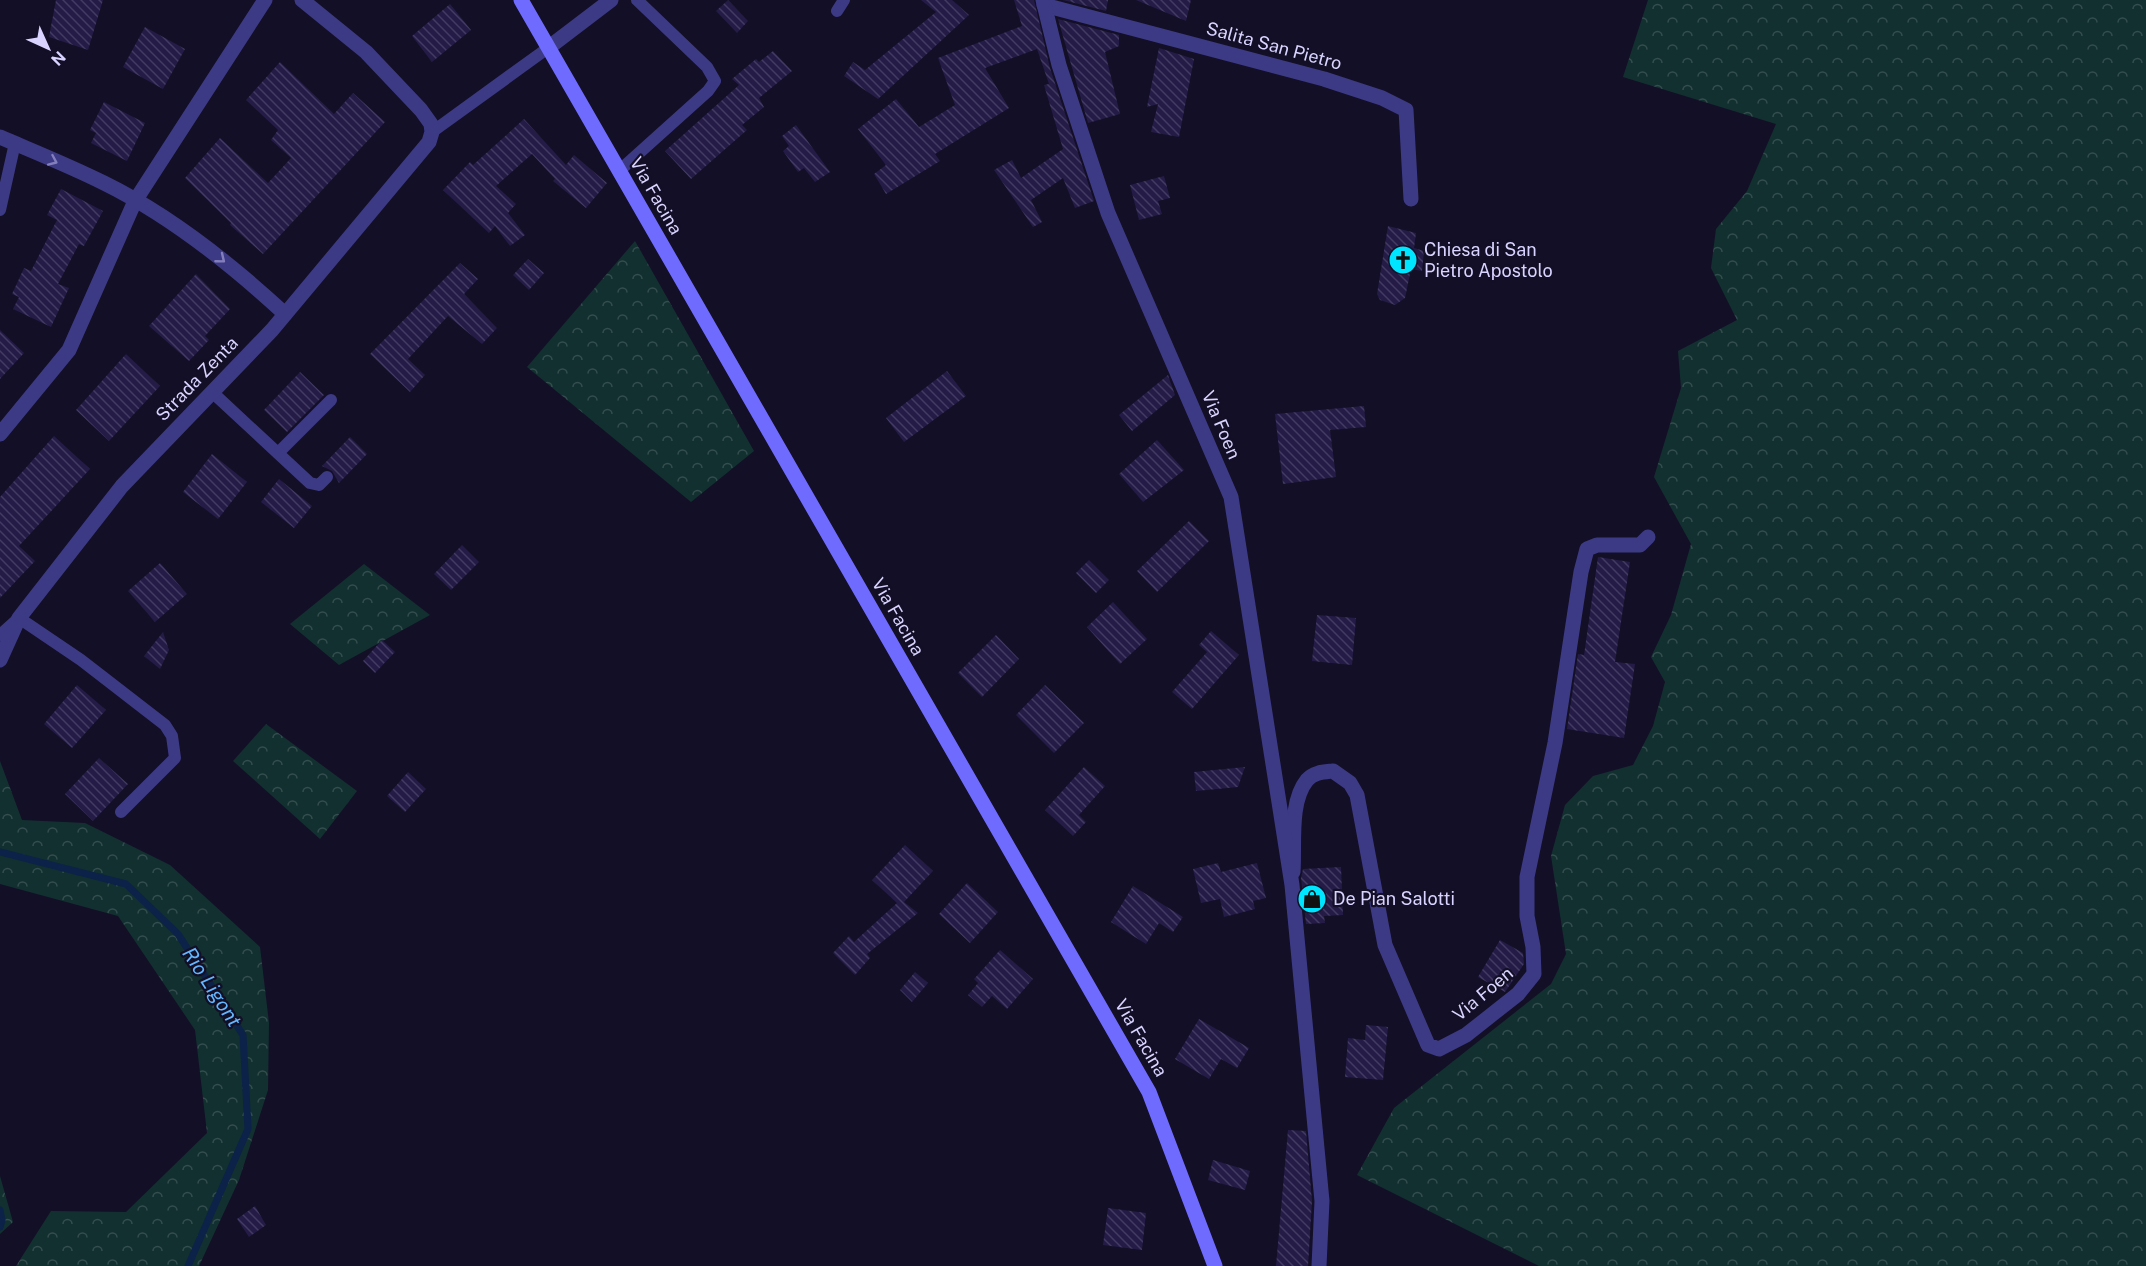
<svg xmlns="http://www.w3.org/2000/svg" width="2146" height="1266" viewBox="0 0 2146 1266" font-family="'Public Sans',sans-serif">
	<style>
		.forest { fill: url(#forest-crowns) }
		.lines { fill: none; stroke-linecap: round; stroke-linejoin: round }
		.stream { stroke: #0c2248; stroke-width: 7 }
		.building { fill: url(#building-back-hatch) }
		.service { stroke: #3d3a85; stroke-width: 12 }
		.minor { stroke: #3d3a85; stroke-width: 15 }
		.tertiary { stroke: #3d3a85; stroke-width: 15 }
		.secondary { stroke: #6f6bff; stroke-width: 15 }
		.oneway { stroke: #837fbc }
		.labels { text-anchor: middle; stroke-width: 4.5; stroke-linejoin: round; paint-order: stroke }
		.street-label { font-size: 18px; fill: #d9d4ff; stroke: #130f26 }
		.poi-label { font-size: 18px; fill: #d9d4ff; stroke: #130f26; text-anchor: start }
		.water-label { font-size: 20px; font-style: italic; fill: #62b6ff; stroke: #130f26 }
	</style>
	<defs>
		<pattern id="forest-crowns" width="20" height="18" patternUnits="userSpaceOnUse" patternTransform="scale(1.5)"><rect width="20" height="18" fill="#12302f"/><path d="M2 6a3 3 0 1 1 6 0M12 15a3 3 0 1 1 6 0" fill="none" stroke="#344d4e"/></pattern>
		<pattern id="building-back-hatch" width="6" height="6" patternUnits="userSpaceOnUse" patternTransform="scale(1.5)"><rect width="6" height="6" fill="#241b47"/><path d="M-1 5l2 2M0 0l6 6M5-1l2 2" fill="none" stroke="#433b63"/></pattern>
	</defs>
	<rect width="100%" height="100%" fill="#130f26"/>
	<g class="forest">
		<polygon points="1648,0 2146,0 2146,1266 1539,1266 1357,1175 1394,1108 1551,984 1566,954 1551,856 1565,805 1593,776 1633,765 1653,726 1665,682 1651,657 1671,615 1691,544 1654,477 1681,388 1678,351 1737,320 1711,268 1716,229 1747,191 1776,124 1623,77"/>
		<polygon points="635,241 754,451 691,502 527,367"/>
		<polygon points="364,564 430,615 339,665 290,624"/>
		<polygon points="266,724 357,791 320,839 233,761"/>
		<polygon points="0,761 22,820 85,823 170,865 260,947 269,1023 268,1090 239,1180 199,1266 16,1266 51,1211 126,1212 207,1133 195,1030 118,916 0,884"/>
		<polygon points="0,1176 13,1222 0,1234"/>
	</g>
	<g class="lines">
		<g class="stream">
			<polyline points="0,852 126,884 178,934 243,1035 248,1129 188,1266"/>
			<polyline points="0,1210 2,1220 0,1227"/>
		</g>
	</g>
	<g class="building">
		<polygon points="56,0 103,0 88,50 49,37"/>
		<polygon points="728,0 748,21 737,33 716,11"/>
		<polygon points="921,0 952,0 969,15 878,99 844,76 853,62 865,70 936,12"/>
		<polygon points="1014,0 1034,0 1050,68 1094,201 1075,208 1063,178 1031,200 1042,222 1033,227 994,170 1012,160 1021,178 1063,149 1044,85 1049,84 1037,49 985,68 1009,108 935,154 940,161 886,194 874,174 886,165 858,129 896,99 919,127 955,105 938,58 1022,26"/>
		<polygon points="1063,0 1108,0 1106,11"/>
		<polygon points="1136,0 1191,0 1186,21"/>
		<polygon points="450,4 471,30 432,62 412,36"/>
		<polygon points="1058,19 1119,35 1119,46 1105,52 1120,114 1088,123"/>
		<polygon points="145,27 185,49 163,89 123,67"/>
		<polygon points="1159,48 1194,59 1179,137 1151,132 1158,104 1147,107"/>
		<polygon points="773,51 792,71 759,98 764,107 742,125 747,130 691,179 665,151 739,85 732,79 756,59 759,62"/>
		<polygon points="280,62 334,114 353,93 385,122 263,254 230,225 231,223 185,178 220,138 268,183 291,158 271,140 278,130 246,100"/>
		<polygon points="104,102 145,123 127,161 91,143 96,133 90,130"/>
		<polygon points="524,119 566,165 574,155 607,183 586,208 553,181 555,179 532,154 496,186 516,204 508,213 525,235 510,246 495,226 489,233 443,190 470,162 473,165"/>
		<polygon points="796,125 830,172 815,182 804,168 798,172 783,151 789,146 782,136"/>
		<polygon points="1164,176 1170,198 1158,201 1162,214 1139,220 1130,185"/>
		<polygon points="61,189 103,211 84,246 79,244 58,284 69,288 51,327 13,309 19,297 12,294 24,268 31,271 57,220 47,215"/>
		<polygon points="1388,226 1416,233 1414,248 1424,251 1422,271 1411,269 1405,298 1395,305 1380,300 1377,294"/>
		<polygon points="528,259 544,273 529,290 513,275"/>
		<polygon points="460,263 478,279 464,294 497,328 482,344 448,316 408,359 425,375 410,392 370,354"/>
		<polygon points="196,274 230,309 205,336 209,340 189,361 149,326"/>
		<polygon points="0,330 24,353 0,379"/>
		<polygon points="126,354 160,386 109,441 76,410"/>
		<polygon points="947,371 966,396 904,442 886,418"/>
		<polygon points="300,372 324,395 287,432 264,410"/>
		<polygon points="1168,375 1175,395 1132,431 1119,415"/>
		<polygon points="1364,406 1366,427 1330,430 1336,477 1283,484 1275,414"/>
		<polygon points="54,436 90,469 19,546 35,561 0,598 0,497"/>
		<polygon points="350,437 367,454 339,483 332,471 322,466"/>
		<polygon points="1157,440 1184,470 1143,502 1119,474"/>
		<polygon points="212,454 247,482 218,519 183,492"/>
		<polygon points="279,479 312,506 294,528 261,502"/>
		<polygon points="1189,521 1209,541 1157,592 1137,571"/>
		<polygon points="462,545 479,562 451,590 434,574"/>
		<polygon points="1598,557 1630,562 1615,662 1635,664 1624,738 1567,729 1578,654 1584,655"/>
		<polygon points="1089,560 1109,580 1096,593 1076,573"/>
		<polygon points="160,563 187,594 155,622 128,591"/>
		<polygon points="1113,602 1147,639 1120,664 1087,627"/>
		<polygon points="1317,615 1356,618 1352,665 1312,661"/>
		<polygon points="1211,631 1239,655 1192,709 1172,692 1207,652 1199,645"/>
		<polygon points="163,632 169,650 160,669 144,656"/>
		<polygon points="996,635 1019,659 982,697 958,673"/>
		<polygon points="382,640 395,652 375,673 363,661"/>
		<polygon points="77,685 106,710 72,748 44,724"/>
		<polygon points="1045,685 1084,723 1054,753 1016,715"/>
		<polygon points="99,758 128,784 93,821 65,794"/>
		<polygon points="1084,767 1105,786 1079,815 1086,822 1073,836 1045,810"/>
		<polygon points="1245,767 1238,787 1196,791 1194,772"/>
		<polygon points="408,772 426,789 405,812 387,796"/>
		<polygon points="905,845 933,871 904,902 918,913 867,954 870,958 855,975 833,953 849,936 854,942 897,903 872,880"/>
		<polygon points="1218,863 1221,872 1257,863 1266,898 1253,901 1255,909 1224,917 1220,899 1201,903 1193,869"/>
		<polygon points="1341,867 1343,915 1324,916 1325,923 1306,924 1301,878 1303,869"/>
		<polygon points="967,883 998,912 970,943 939,914"/>
		<polygon points="1133,886 1183,917 1173,932 1159,923 1146,944 1111,922"/>
		<polygon points="1500,940 1523,953 1524,964 1505,992 1478,977"/>
		<polygon points="1000,950 1033,979 1007,1009 992,996 982,1007 968,995 978,983 974,979"/>
		<polygon points="915,972 928,983 912,1002 900,990"/>
		<polygon points="1199,1019 1249,1048 1237,1068 1221,1059 1209,1079 1175,1059"/>
		<polygon points="1366,1025 1388,1027 1383,1080 1345,1077 1348,1038 1365,1040"/>
		<polygon points="1288,1130 1306,1131 1312,1201 1308,1266 1276,1266"/>
		<polygon points="1213,1160 1250,1171 1245,1190 1208,1180"/>
		<polygon points="255,1206 266,1225 249,1237 237,1219"/>
		<polygon points="1108,1208 1146,1213 1142,1250 1103,1245"/>
	</g>
	<g class="lines">
		<g class="service">
			<polyline points="837,11 844,0"/>
			<polyline points="432,132 548,48"/>
			<polyline points="619,171 708,91 715,81 707,67 637,0"/>
			<polyline points="0,210 15,143"/>
			<polyline points="212,392 310,483 319,485 327,477"/>
			<polyline points="278,453 331,400"/>
			<polyline points="0,635 19,618 81,660 165,725 172,736 175,758 121,812"/>
		</g>
		<g class="minor">
			<polyline points="1044,5 1324,79 1382,98 1406,110 1411,199"/>
			<polyline points="548,48 611,0"/>
			<path d="M0 137C35 152 70 166 104 183 171 216 231 264 285 314"/>
			<polyline points="0,434 69,350 135,201 265,0"/>
			<polyline points="0,660 19,618 122,486 272,330 429,142 432,132 431,124 421,110 366,52 302,0"/>
			<path d="M1293 872C1295 844 1289 802 1307 780 1314 772 1324 772 1333 771L1350 783 1357 795 1385 945 1428 1045 1439 1049 1466 1035 1518 994 1534 974 1533 947 1527 916V877L1555 743 1581 572 1587 549 1597 545H1640L1648 537"/>
		</g>
		<polyline class="tertiary" points="1043,0 1059,65 1108,213 1231,497 1292,885 1322,1201 1319,1266"/>
		<polyline class="secondary" points="521,0 1149,1092 1215,1266"/>
	</g>
	<defs><path id="oneway-chevron" d="M-2-3.5L2.5 0L-2 3.5" fill="none" stroke-width="1.6" stroke-linecap="round" stroke-linejoin="round" transform="scale(1.5)"/></defs>
	<g class="oneway">
		<use href="#oneway-chevron" transform="translate(53 161) rotate(24)"/>
		<use href="#oneway-chevron" transform="translate(221 259) rotate(39)"/>
	</g>
	<defs>
		<g id="church-disc" transform="scale(1.5)"><circle r="9.5" fill="#00e5ff" stroke="#130f26"/><path d="M-1.2-6h2.4v3.5h3.3v2.4h-3.3V6h-2.4V-.1h-3.3v-2.4h3.3Z" fill="#111"/></g>
		<g id="shop-disc" transform="scale(1.5)"><circle r="9.5" fill="#00e5ff" stroke="#130f26"/><path d="M-5-2.5h2.3a2.7 3.5 0 0 1 5.4 0H5L5.5 6h-11ZM-1.5-2.5h3a1.5 2.3 0 0 0-3 0Z" fill="#111"/></g>
	</defs>
	<g fill-rule="evenodd">
		<use href="#church-disc" x="1403" y="260"/>
		<use href="#shop-disc" x="1312" y="899"/>
	</g>
	<g class="labels">
		<g class="street-label">
			<text transform="translate(1274 46) rotate(15)" y="6">Salita San Pietro</text>
			<text transform="translate(656 196) rotate(60)" y="6">Via Facina</text>
			<text transform="translate(197 379) rotate(-46)" y="6">Strada Zenta</text>
			<text transform="translate(1221 425) rotate(67)" y="6">Via Foen</text>
			<text transform="translate(898 617) rotate(60)" y="6">Via Facina</text>
			<text transform="translate(1483 994) rotate(-40)" y="6">Via Foen</text>
			<text transform="translate(1141 1038) rotate(60)" y="6">Via Facina</text>
		</g>
		<g class="poi-label">
			<text x="1424" y="256">Chiesa di San<tspan x="1424" dy="21">Pietro Apostolo</tspan></text>
			<text x="1333" y="905">De Pian Salotti</text>
		</g>
		<g class="water-label">
			<text transform="translate(212 987) rotate(57)" y="7">Rio Ligont</text>
		</g>
	</g>
	<g transform="translate(48 48) rotate(135)" stroke="#130f26" stroke-width="4.5" paint-order="stroke">
	<path d="M0-4.5L10 22L0 15L-10 22Z" fill="#d9d4ff"/>
	<text y="-9" font-size="16" font-weight="bold" text-anchor="middle" fill="#d9d4ff">N</text>
	</g>
</svg>
